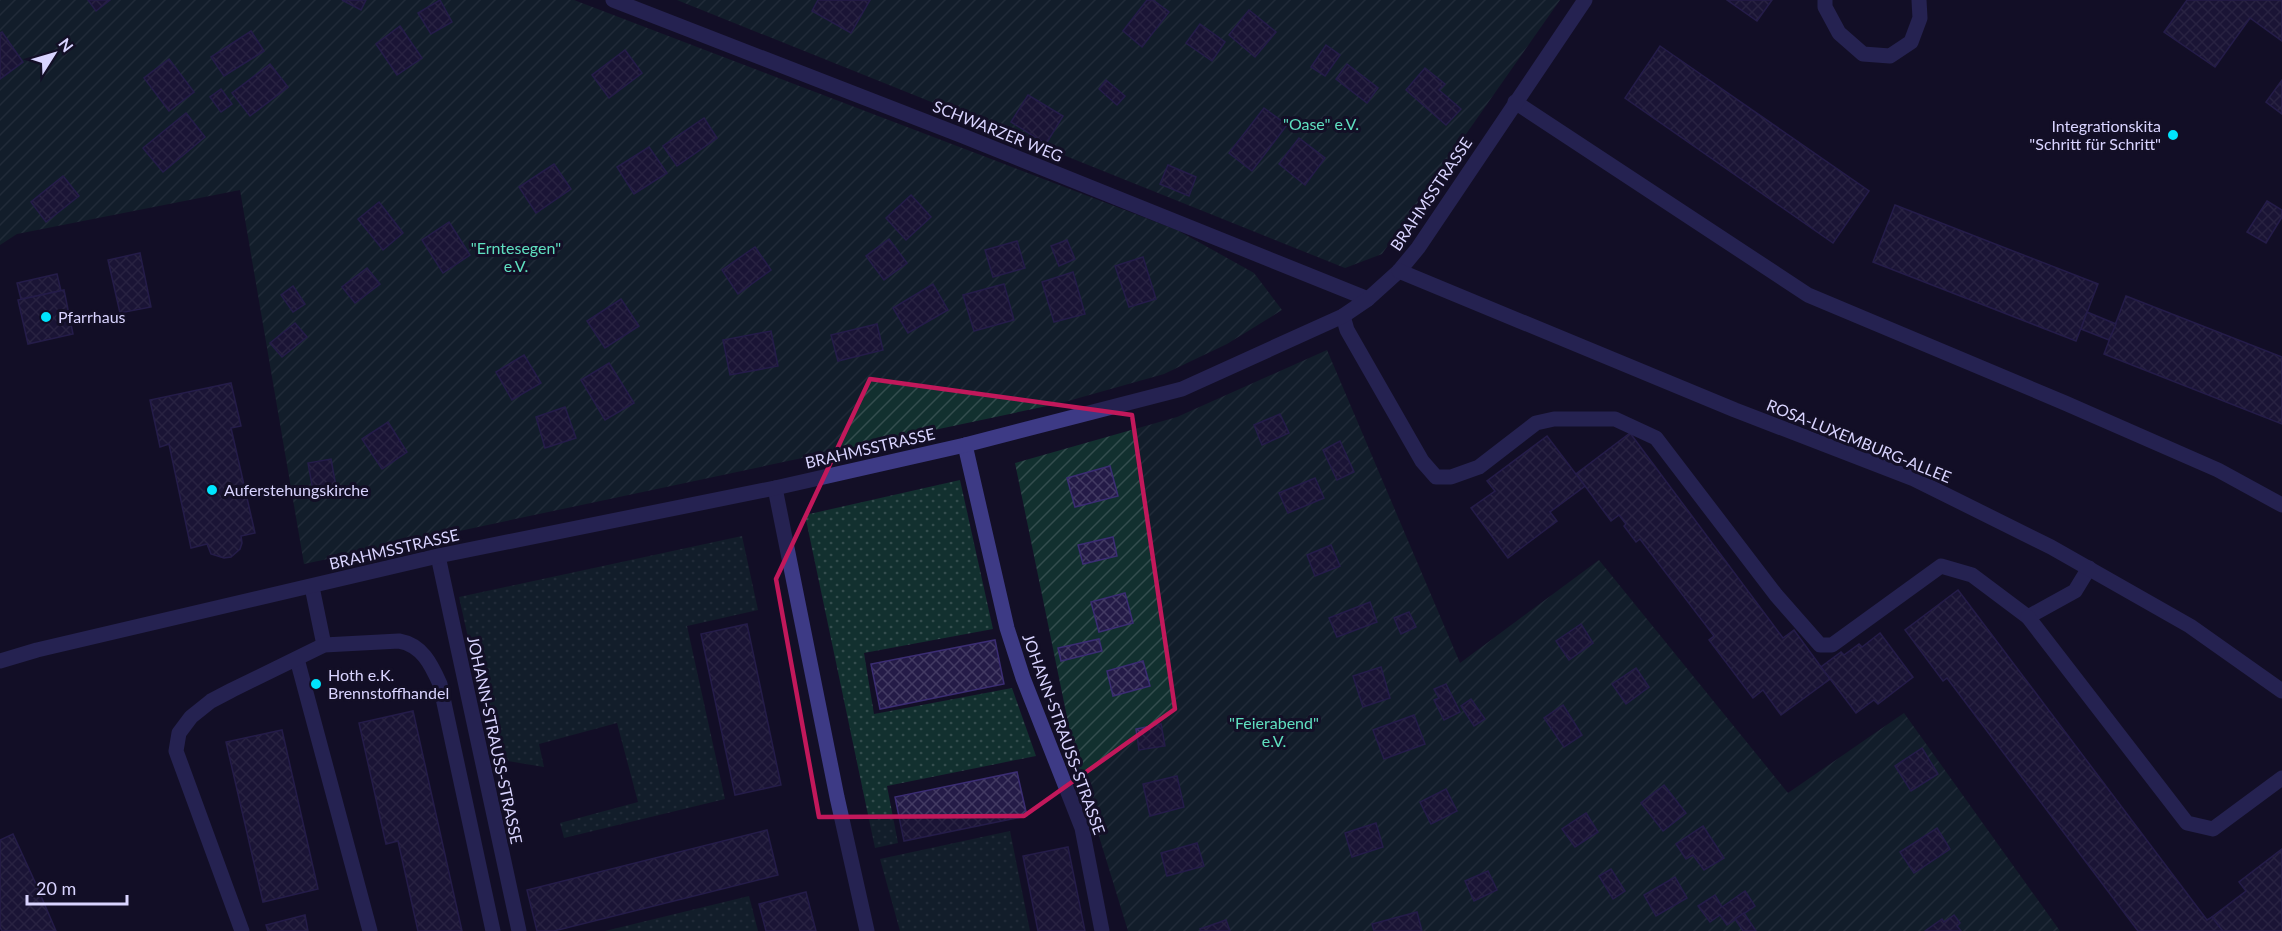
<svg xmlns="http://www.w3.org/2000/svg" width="2282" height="931" viewBox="0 0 2282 931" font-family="Lato,sans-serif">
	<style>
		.grass { fill: url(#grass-dots) }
		.garden { fill: url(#garden-furrows) }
		.building { fill: url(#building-cross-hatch); stroke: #3b2d73; stroke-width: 1.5 }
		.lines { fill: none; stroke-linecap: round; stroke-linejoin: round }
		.service { stroke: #3d3a85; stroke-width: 15 }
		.minor { stroke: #3d3a85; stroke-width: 15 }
		.tertiary { stroke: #3d3a85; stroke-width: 15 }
		.marked { fill: none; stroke: #c2185b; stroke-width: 4.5; stroke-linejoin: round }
		.poi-dot { fill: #00e5ff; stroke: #130f26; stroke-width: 2 }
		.labels { text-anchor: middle; stroke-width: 6; stroke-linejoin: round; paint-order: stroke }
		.park-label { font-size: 16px; fill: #5fe0c0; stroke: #130f26 }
		.poi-label { font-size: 16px; fill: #d9d4ff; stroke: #130f26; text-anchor: start }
		.street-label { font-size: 16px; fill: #d9d4ff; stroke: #130f26 }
	</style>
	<defs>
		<pattern id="grass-dots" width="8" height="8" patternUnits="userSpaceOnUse" patternTransform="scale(1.5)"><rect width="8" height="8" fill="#12302f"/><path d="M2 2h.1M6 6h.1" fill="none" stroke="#344d4e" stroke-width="1.8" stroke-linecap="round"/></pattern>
		<pattern id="garden-furrows" width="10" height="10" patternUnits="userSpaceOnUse" patternTransform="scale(1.5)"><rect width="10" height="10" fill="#12302f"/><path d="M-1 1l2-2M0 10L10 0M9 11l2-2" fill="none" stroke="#344d4e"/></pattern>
		<pattern id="building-cross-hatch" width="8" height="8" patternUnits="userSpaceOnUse" patternTransform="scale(1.5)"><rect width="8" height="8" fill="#241b47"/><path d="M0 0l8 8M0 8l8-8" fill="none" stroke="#433b63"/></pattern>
	</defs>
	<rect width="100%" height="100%" fill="#130f26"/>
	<g class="grass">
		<polygon points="960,480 993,629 864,653 874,714 1012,688 1036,756 887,786 898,843 875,848 805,515"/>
		<polygon points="742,536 758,610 687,626 725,799 564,838 560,823 638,802 617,723 539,744 544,767 495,759 459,597"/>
		<polygon points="1010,831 1030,931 900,931 880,859"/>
		<polygon points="749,896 758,931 605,931"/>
	</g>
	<g class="garden">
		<polygon points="0,0 574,0 1177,230 1254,273 1282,310 1227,344 1164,374 1061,403 304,564 240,190 17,234 0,245"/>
		<polygon points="677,0 1560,0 1382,254 1345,268"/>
		<polygon points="1327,350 1460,663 1599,560 1788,793 1904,713 2060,931 1128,931 1076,761 1015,463 1177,417"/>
	</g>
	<g class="building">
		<polygon points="88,0 110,0 96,11"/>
		<polygon points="342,0 366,0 361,10"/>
		<polygon points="440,0 452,22 431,34 418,13"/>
		<polygon points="818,0 870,0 851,33 812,11"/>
		<polygon points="1147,0 1153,0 1169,12 1142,47 1123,31"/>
		<polygon points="1727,0 1772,0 1757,21"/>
		<polygon points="2187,0 2282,0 2282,41 2250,18 2215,67 2164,32"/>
		<polygon points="1249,10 1276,32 1255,57 1229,35"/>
		<polygon points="1200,24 1225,42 1212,61 1186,43"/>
		<polygon points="400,26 422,58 397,75 376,44"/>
		<polygon points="251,31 264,51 224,76 211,57"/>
		<polygon points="2,32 23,62 0,79 0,33"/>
		<polygon points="1326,45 1340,55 1325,76 1311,67"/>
		<polygon points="1660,46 1869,191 1833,243 1625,98"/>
		<polygon points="625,50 642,73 609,98 592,75"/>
		<polygon points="169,59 194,92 169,111 144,78"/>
		<polygon points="270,64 288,87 250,116 232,93"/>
		<polygon points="1347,64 1378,88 1367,103 1336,79"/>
		<polygon points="1425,68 1445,84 1439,90 1461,109 1446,125 1406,90"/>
		<polygon points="1106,80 1125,96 1117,105 1099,89"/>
		<polygon points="2282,80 2282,114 2266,102"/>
		<polygon points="221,89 232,104 221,112 210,97"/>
		<polygon points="1028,95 1063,116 1046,144 1011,122"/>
		<polygon points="1264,108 1287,125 1252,171 1229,153"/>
		<polygon points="186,113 205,137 163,172 143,148"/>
		<polygon points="704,118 717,138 677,166 663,146"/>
		<polygon points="1299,138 1325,158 1305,185 1279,164"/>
		<polygon points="649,147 667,173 634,194 617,167"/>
		<polygon points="554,164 571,189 536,213 519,187"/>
		<polygon points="1168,165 1196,177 1189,196 1160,184"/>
		<polygon points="63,176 79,196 46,222 31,202"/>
		<polygon points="911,195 931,217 906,240 886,218"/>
		<polygon points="2267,201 2282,210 2282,217 2266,243 2247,232"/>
		<polygon points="379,202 403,233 383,250 358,219"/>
		<polygon points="1895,205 2098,284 2076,341 1873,262"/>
		<polygon points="449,222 470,255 443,273 422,240"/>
		<polygon points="889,239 907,263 884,280 866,256"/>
		<polygon points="1067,240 1075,259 1059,266 1051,246"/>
		<polygon points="1017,241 1025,268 993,277 985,250"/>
		<polygon points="755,247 771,270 738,294 722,270"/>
		<polygon points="140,253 151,307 120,313 108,260"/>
		<polygon points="1143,257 1156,299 1129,307 1115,266"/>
		<polygon points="367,268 380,284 355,303 342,287"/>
		<polygon points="1073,272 1085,314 1054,322 1042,282"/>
		<polygon points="57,274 61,291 21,299 17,283"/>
		<polygon points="933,284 948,310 908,333 893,308"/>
		<polygon points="1004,284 1014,320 974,331 963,295"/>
		<polygon points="293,286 305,304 293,312 281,295"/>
		<polygon points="64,290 73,334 28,344 18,300"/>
		<polygon points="2126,296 2282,357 2282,424 2104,354"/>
		<polygon points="621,299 639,326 605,348 587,321"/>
		<polygon points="2087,312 2116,324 2109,340 2081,329"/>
		<polygon points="295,323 307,337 282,357 270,343"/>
		<polygon points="877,324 883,350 838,361 831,335"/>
		<polygon points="771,331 778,366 730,375 723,340"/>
		<polygon points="524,355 541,383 512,400 496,372"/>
		<polygon points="609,363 634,403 605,420 581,380"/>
		<polygon points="231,383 241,426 231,428 255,533 241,536 242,543 240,549 231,557 224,558 211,554 207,544 191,548 169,444 160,447 150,400"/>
		<polygon points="565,407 576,438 545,448 536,417"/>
		<polygon points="1280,414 1289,433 1262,445 1254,425"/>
		<polygon points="388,422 407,452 382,469 362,439"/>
		<polygon points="1630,433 1783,638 1794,630 1830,679 1781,715 1763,690 1753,698 1709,640 1714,636 1640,539 1636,542 1624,526 1626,524 1619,515 1611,521 1576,474"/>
		<polygon points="1547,436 1585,486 1550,512 1557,521 1508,558 1471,508 1495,491 1487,481"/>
		<polygon points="1340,441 1354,472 1337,480 1323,450"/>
		<polygon points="331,459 337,492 314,496 308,463"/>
		<polygon points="1110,466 1118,496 1075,507 1067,478"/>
		<polygon points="1315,478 1324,498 1288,513 1279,493"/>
		<polygon points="1113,537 1117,556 1083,564 1078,545"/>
		<polygon points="1331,545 1340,566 1315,576 1307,555"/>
		<polygon points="1958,590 2207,920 2212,917 2223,931 2138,931 1947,678 1943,681 1905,630"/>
		<polygon points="1125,593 1133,623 1099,632 1091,602"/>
		<polygon points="1370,602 1377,622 1337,637 1329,618"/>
		<polygon points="1409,612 1416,627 1401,634 1394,618"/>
		<polygon points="747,624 781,785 735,795 701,634"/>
		<polygon points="1581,624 1593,643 1569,660 1556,641"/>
		<polygon points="1880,633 1913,677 1878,704 1874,700 1856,713 1821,667 1841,652 1844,655 1859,644 1862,647"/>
		<polygon points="1099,639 1102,651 1061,661 1058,648"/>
		<polygon points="995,640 1004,684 880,709 871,664"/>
		<polygon points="1143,661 1150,686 1113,696 1107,671"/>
		<polygon points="1381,667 1390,698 1363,707 1353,676"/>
		<polygon points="1636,668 1649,687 1626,704 1612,684"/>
		<polygon points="1446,684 1460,712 1444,720 1434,700 1439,698 1434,689"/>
		<polygon points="1471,699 1485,719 1474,726 1461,706"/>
		<polygon points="1563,705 1582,735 1564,747 1544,718"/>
		<polygon points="413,711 462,931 418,931 398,841 386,844 359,723"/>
		<polygon points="1414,715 1425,744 1384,759 1373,730"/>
		<polygon points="1161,724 1165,746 1139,750 1136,729"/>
		<polygon points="282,730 318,889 263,902 226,742"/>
		<polygon points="1922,748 1938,774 1911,791 1895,766"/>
		<polygon points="1017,772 1027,816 904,841 895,797"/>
		<polygon points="1177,776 1184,807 1150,816 1143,784"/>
		<polygon points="1664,785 1686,813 1663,831 1641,803"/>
		<polygon points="1446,789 1457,811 1431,824 1420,802"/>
		<polygon points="1586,813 1598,832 1575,847 1562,829"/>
		<polygon points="1376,823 1383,847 1352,857 1345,833"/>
		<polygon points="1703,826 1724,858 1704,870 1693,855 1686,859 1676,844"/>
		<polygon points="1937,828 1950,849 1914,873 1900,852"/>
		<polygon points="767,830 778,875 554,931 537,931 527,890"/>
		<polygon points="13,834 35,882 56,931 2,931 0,927 0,840"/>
		<polygon points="1197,843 1204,866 1167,876 1161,853"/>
		<polygon points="1068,847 1085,931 1038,931 1023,856"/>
		<polygon points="2282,849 2282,931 2223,931 2212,917 2246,891 2239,882"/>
		<polygon points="1611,869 1625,891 1613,899 1599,876"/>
		<polygon points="1488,871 1497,890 1474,901 1465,881"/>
		<polygon points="1675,877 1687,898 1656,916 1644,895"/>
		<polygon points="1745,891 1755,906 1727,925 1720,915 1710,922 1698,906 1715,895 1722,907"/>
		<polygon points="806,892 816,931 766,931 759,904"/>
		<polygon points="1417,912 1422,931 1374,931 1372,924"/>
		<polygon points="1744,913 1756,931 1743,931 1735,919"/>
		<polygon points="305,915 308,931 268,931 266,925"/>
		<polygon points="1954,915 1960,923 1957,926 1961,931 1925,931 1942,919 1944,922"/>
		<polygon points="1226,920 1230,931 1201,931 1200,929"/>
	</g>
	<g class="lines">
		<g class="service">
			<polyline points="1825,0 1825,7 1839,33 1863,54 1890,56 1911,42 1920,18 1919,0"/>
			<polyline points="1515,102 1808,295 2065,403 2218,470 2282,505"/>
			<polyline points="1343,316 1347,330 1422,461 1436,477 1451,477 1479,467 1536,423 1554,419 1615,419 1656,438 1776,595 1820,645 1832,645 1941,566 1972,575 2028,617 2075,591 2089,568"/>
			<polyline points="312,587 324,645"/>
			<polyline points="2028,617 2187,823 2213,829 2282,778"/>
			<polyline points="297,659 370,931"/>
			<path d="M242 931 176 751 179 733 191 717 211 701 232 690 324 645 399 641C422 645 431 664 440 684L493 931"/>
		</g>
		<g class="minor">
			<polyline points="613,0 963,136 1368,299"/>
			<polyline points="965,445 1007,628 1023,678 1082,828 1102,931"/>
			<polyline points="775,488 837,797 867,931"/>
			<polyline points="438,556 519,931"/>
			<polyline points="0,661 37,650 438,556 775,488 965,445 1182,389 1343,316 1368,299 1399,271 1418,248 1585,0"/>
		</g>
		<polyline class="tertiary" points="1399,271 1735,410 1914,479 2051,547 2190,626 2282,691"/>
	</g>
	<path d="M0 0H2282V931H0ZM870 379 1132 415 1175 709 1024 816 819 817 776 579Z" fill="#130f26" fill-opacity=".55" fill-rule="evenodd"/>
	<path class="marked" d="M870 379 1132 415 1175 709 1024 816 819 817 776 579Z"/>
	<g class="poi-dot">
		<circle cx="2173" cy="135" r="6"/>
		<circle cx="46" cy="317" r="6"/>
		<circle cx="212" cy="490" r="6"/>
		<circle cx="316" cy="684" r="6"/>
	</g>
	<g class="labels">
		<g class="park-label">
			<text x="1321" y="130">"Oase" e.V.</text>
			<text x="516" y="254">"Erntesegen"<tspan x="516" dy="18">e.V.</tspan></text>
			<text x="1274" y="729">"Feierabend"<tspan x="1274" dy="18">e.V.</tspan></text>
		</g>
		<g class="poi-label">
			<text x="2161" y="132" text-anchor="end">Integrationskita<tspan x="2161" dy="18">"Schritt für Schritt"</tspan></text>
			<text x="58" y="323">Pfarrhaus</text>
			<text x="224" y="496">Auferstehungskirche</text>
			<text x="328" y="681">Hoth e.K.<tspan x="328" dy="18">Brennstoffhandel</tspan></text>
		</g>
		<g class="street-label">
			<text transform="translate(998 131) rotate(22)" y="6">SCHWARZER WEG</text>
			<text transform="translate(1431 194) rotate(-56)" y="6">BRAHMSSTRASSE</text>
			<text transform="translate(1859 441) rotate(22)" y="6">ROSA-LUXEMBURG-ALLEE</text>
			<text transform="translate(870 448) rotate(-13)" y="6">BRAHMSSTRASSE</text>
			<text transform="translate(394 549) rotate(-13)" y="6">BRAHMSSTRASSE</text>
			<text transform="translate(1064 734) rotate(70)" y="6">JOHANN-STRAUSS-STRASSE</text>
			<text transform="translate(495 740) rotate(78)" y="6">JOHANN-STRAUSS-STRASSE</text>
		</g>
	</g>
	<g transform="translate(54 54) rotate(53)" stroke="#130f26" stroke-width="4.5" paint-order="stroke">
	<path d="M0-4.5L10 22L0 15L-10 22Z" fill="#d9d4ff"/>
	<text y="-9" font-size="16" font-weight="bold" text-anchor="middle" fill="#d9d4ff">N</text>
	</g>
	<path d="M27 895v9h100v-9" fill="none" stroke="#d9d4ff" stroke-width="3"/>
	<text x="36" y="895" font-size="18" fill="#d9d4ff" stroke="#130f26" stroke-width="4.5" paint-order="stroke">20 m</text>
</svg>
